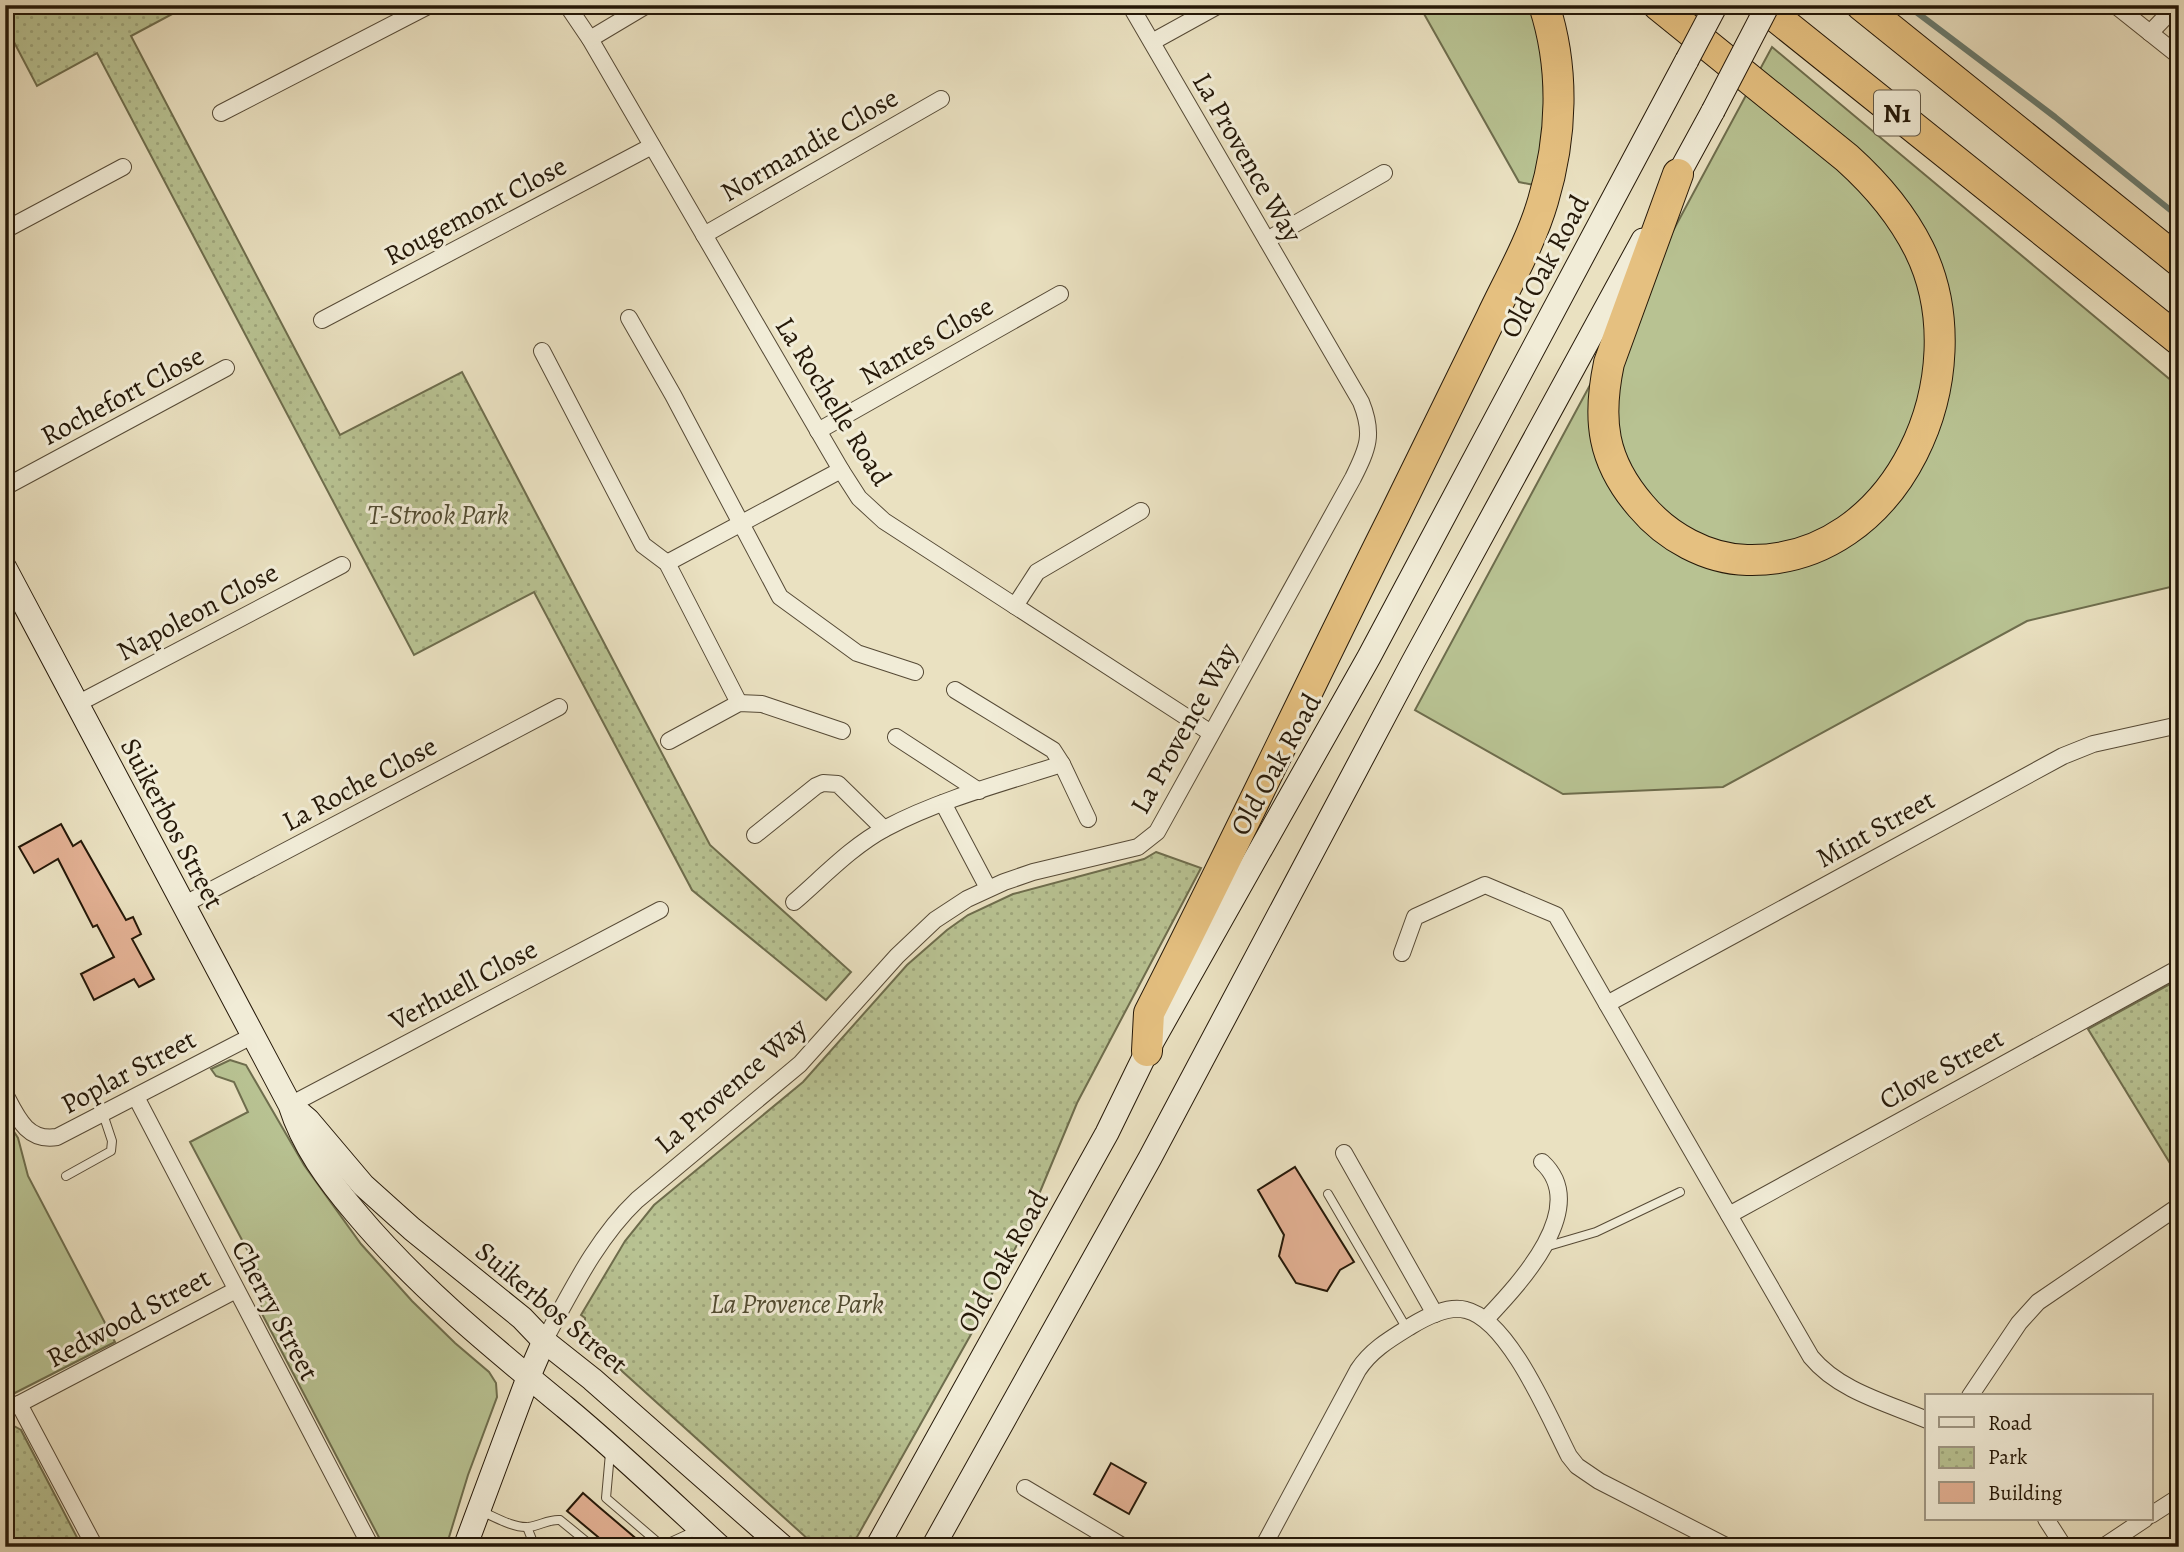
<svg xmlns="http://www.w3.org/2000/svg" width="2184" height="1552" viewBox="0 0 2184 1552" font-family="Alegreya,serif">
	<style>
		.green { fill: #b8c292; stroke: #6e6d4d; stroke-width: 2 }
		.park { fill: url(#park-dots); stroke: #6e6d4d; stroke-width: 2 }
		.lines { fill: none; stroke-linecap: round; stroke-linejoin: round }
		.stream { stroke: #6a7b6f; stroke-width: 6 }
		.building { fill: #e3b194; stroke: #251808; stroke-width: 2 }
		.lane-casing { stroke: #564a36; stroke-width: 10 }
		.street-casing { stroke: #564a36; stroke-width: 18 }
		.secondary-casing { stroke: #251808; stroke-width: 25 }
		.highway-casing { stroke: #251808; stroke-width: 32 }
		.lane { stroke: #f1ecd7; stroke-width: 8 }
		.street { stroke: #f1ecd7; stroke-width: 16 }
		.secondary { stroke: #f1ecd7; stroke-width: 23 }
		.highway { stroke: #e5c080; stroke-width: 30 }
		.secondary-bridge-casing { stroke: #251808; stroke-width: 25; stroke-linecap: butt }
		.secondary-bridge { stroke: #f1ecd7; stroke-width: 23 }
		.labels { text-anchor: middle; stroke-width: 6; stroke-linejoin: round; paint-order: stroke }
		.shield { fill: #f1ecd7; stroke: #625846; stroke-width: 2 }
		.shield-label { font-size: 26px; font-weight: bold; fill: #251808 }
		.street-label { font-size: 28px; fill: #251808; stroke: #f1ecd7 }
		.park-label { font-size: 28px; font-style: italic; fill: #514b31; stroke: #f1ecd7 }
	</style>
	<defs>
		<pattern id="park-dots" width="8" height="8" patternUnits="userSpaceOnUse" patternTransform="scale(1.75)"><rect width="8" height="8" fill="#b8c292"/><path d="M2 2h.1M6 6h.1" fill="none" stroke="#9ea67c" stroke-width="1.8" stroke-linecap="round"/></pattern>
	</defs>
	<rect width="100%" height="100%" fill="#eae1c1"/>
	<filter id="stains"><feTurbulence type="fractalNoise" baseFrequency=".00286" numOctaves="4"/><feColorMatrix values="0 0 0 0 .2 0 0 0 0 .09 0 0 0 0 .02 0 0 0 .5 -.17"/></filter>
	<radialGradient id="worn" r=".72"><stop offset=".6" stop-color="#630" stop-opacity="0"/><stop offset="1" stop-color="#630" stop-opacity=".3"/></radialGradient>
	<g class="green">
		<polygon points="1419,5 1531,5 1542,49 1545,120 1534,185 1519,182"/>
		<polygon points="1772,47 2179,387 2179,585 2027,621 1723,787 1563,794 1415,710"/>
		<polygon points="230,1060 246,1065 304,1165 361,1244 412,1301 455,1343 489,1372 496,1383 497,1397 468,1475 446,1547 384,1547 260,1310 262,1300 269,1291 190,1142 248,1112 234,1082 216,1076 211,1069"/>
		<polygon points="5,1118 18,1138 28,1176 115,1342 5,1398"/>
	</g>
	<g class="park">
		<polygon points="5,5 173,5 176,12 131,36 340,435 462,372 710,845 851,972 826,1000 692,890 534,592 414,655 97,53 37,86 5,25"/>
		<path d="M1156 852 1201 868 1077 1103 1022 1235 974 1329 857 1537C844 1550 825 1550 810 1541L592 1344 585 1335V1318L581 1315 625 1241 654 1205 803 1082 907 965 947 930 968 915 1013 894 1144 859Z"/>
		<polygon points="2179,979 2179,1178 2088,1029"/>
		<polygon points="5,1421 21,1430 82,1547 5,1547"/>
	</g>
	<g class="lines">
		<polyline class="stream" points="1907,5 2055,117 2179,217"/>
	</g>
	<g class="building">
		<polygon points="61,824 73,846 81,841 126,920 133,917 141,934 132,939 154,979 139,987 134,979 94,1000 81,974 114,957 97,925 93,927 58,859 34,873 19,847"/>
		<polygon points="1295,1167 1354,1262 1340,1270 1327,1291 1296,1283 1279,1256 1284,1235 1258,1190"/>
		<polygon points="1111,1463 1146,1483 1129,1514 1094,1494"/>
		<polygon points="583,1493 599,1507 646,1547 610,1547 567,1511"/>
	</g>
	<g class="lines">
		<g class="lane-casing">
			<g id="lane">
				<polyline points="66,1176 111,1151 112,1141 103,1114"/>
				<polyline points="1328,1194 1407,1329"/>
				<polyline points="1545,1247 1596,1232 1680,1192"/>
				<polyline points="610,1453 606,1498 662,1546 697,1530"/>
				<path d="M481 1511C495 1517 513 1528 528 1527 540 1526 548 1519 560 1520L593 1547"/>
				<polyline points="527,1527 535,1547"/>
			</g>
		</g>
		<g class="street-casing">
			<g id="street">
				<polyline points="567,5 590,39 841,470 859,498 884,521 1211,733"/>
				<polyline points="2115,5 2179,56"/>
				<polyline points="2150,33 2170,12 2168,5"/>
				<polyline points="590,39 647,5"/>
				<polyline points="1152,42 1219,5"/>
				<polyline points="221,113 430,5"/>
				<polyline points="5,230 123,167"/>
				<polyline points="704,235 941,99"/>
				<polyline points="1267,240 1384,173"/>
				<polyline points="629,318 673,395 780,597 857,653 915,672"/>
				<polyline points="322,320 652,146"/>
				<polyline points="542,351 643,545 667,563 739,703"/>
				<polyline points="818,431 1060,294"/>
				<polyline points="5,487 226,368"/>
				<polyline points="667,563 841,470"/>
				<polyline points="1015,606 1037,572 1141,511"/>
				<polyline points="955,690 1053,750 1062,764 1088,819"/>
				<polyline points="77,704 342,565"/>
				<polyline points="896,737 979,791"/>
				<polyline points="669,741 739,703 762,704 842,731"/>
				<polyline points="943,803 988,888"/>
				<polyline points="755,835 816,786 823,783 838,784 884,829"/>
				<path d="M794 902C823 877 852 846 886 828 941 799 1003 783 1062 764"/>
				<polyline points="183,905 559,707"/>
				<polyline points="1402,953 1415,917 1485,885 1556,915 1607,1004"/>
				<path d="M5 1094C17 1117 27 1142 57 1137L252 1036"/>
				<polyline points="136,1097 371,1547"/>
				<polyline points="290,1105 660,910"/>
				<polyline points="1344,1153 1435,1314"/>
				<polyline points="1729,1215 2179,968"/>
				<path d="M1486 1319C1517 1286 1592 1208 1542 1162"/>
				<path d="M544 1341C571 1292 596 1239 637 1200L800 1064 897 956 935 920 967 899 1004 882 1033 872 1138 847 1157 832 1353 478C1368 448 1374 434 1361 402L1130 5"/>
				<polyline points="1970,1396 2019,1323 2038,1302 2179,1206"/>
				<polyline points="19,1404 95,1547"/>
				<polyline points="5,1409 19,1404 236,1290"/>
				<path d="M1927 1420C1887 1403 1839 1391 1811 1357L1607 1004 2063 756 2093 744 2179 725"/>
				<polyline points="1025,1488 1124,1547"/>
				<polyline points="2151,1515 2179,1497"/>
				<polyline points="2046,1519 2064,1547"/>
				<path d="M1263 1547 1358 1370C1371 1350 1390 1339 1411 1326 1426 1317 1448 1305 1466 1310 1509 1320 1550 1419 1569 1456L1577 1466 1599 1481 1728 1547"/>
				<polyline points="2103,1547 2145,1519"/>
			</g>
		</g>
		<g class="secondary-casing">
			<g id="secondary">
				<polyline points="1671,188 1713,111"/>
				<path d="M5 568 290 1105C303 1146 328 1180 356 1213 419 1288 491 1346 566 1408 619 1452 669 1500 720 1547"/>
				<polyline points="295,1109 308,1120 363,1185 412,1229 522,1318 544,1341 592,1379 783,1547"/>
				<polyline points="465,1547 528,1378 544,1341"/>
				<polyline points="877,1547 1107,1133 1147,1051 1369,657 1687,60"/>
				<polyline points="933,1547 1150,1158 1413,662 1643,240"/>
			</g>
		</g>
		<g class="highway-casing">
			<g id="highway">
				<path d="M1658 5 1847 158C1877 185 1901 213 1919 249 1981 374 1898 564 1747 560 1707 559 1667 537 1641 506 1602 461 1597 420 1609 363L1678 174"/>
				<polyline points="1761,5 2179,340"/>
				<polyline points="1861,5 2179,261"/>
				<path d="M1147 1051 1149 1013C1233 849 1311 681 1394 516 1427 450 1459 384 1491 318 1509 280 1531 242 1543 201 1562 138 1565 69 1544 5"/>
			</g>
		</g>
		<use href="#lane" class="lane"/>
		<use href="#street" class="street"/>
		<use href="#secondary" class="secondary"/>
		<use href="#highway" class="highway"/>
		<g class="secondary-bridge-casing">
			<g id="secondary-bridge">
				<polyline points="1687,60 1716,5"/>
				<polyline points="1713,111 1768,5"/>
			</g>
		</g>
		<use href="#secondary-bridge" class="secondary-bridge"/>
	</g>
	<g class="labels">
		<rect class="shield" x="1874" y="90.5" width="46" height="45" rx="5"/>
		<g class="shield-label">
			<text x="1897" y="122">N1</text>
		</g>
		<g class="street-label">
			<text transform="translate(809 144) rotate(-30)" y="10">Normandie Close</text>
			<text transform="translate(1248 157) rotate(60)" y="10">La Provence Way</text>
			<text transform="translate(475 210) rotate(-28)" y="10">Rougemont Close</text>
			<text transform="translate(1544 266) rotate(-62)" y="10">Old Oak Road</text>
			<text transform="translate(926 340) rotate(-30)" y="10">Nantes Close</text>
			<text transform="translate(122 395) rotate(-28)" y="10">Rochefort Close</text>
			<text transform="translate(834 401) rotate(58)" y="10">La Rochelle Road</text>
			<text transform="translate(197 611) rotate(-28)" y="10">Napoleon Close</text>
			<text transform="translate(1183 728) rotate(-61)" y="10">La Provence Way</text>
			<text transform="translate(1275 764) rotate(-61)" y="10">Old Oak Road</text>
			<text transform="translate(359 783) rotate(-28)" y="10">La Roche Close</text>
			<text transform="translate(173 823) rotate(62)" y="10">Suikerbos Street</text>
			<text transform="translate(1875 828) rotate(-29)" y="10">Mint Street</text>
			<text transform="translate(463 984) rotate(-28)" y="10">Verhuell Close</text>
			<text transform="translate(1941 1068) rotate(-29)" y="10">Clove Street</text>
			<text transform="translate(128 1071) rotate(-28)" y="10">Poplar Street</text>
			<text transform="translate(730 1085) rotate(-41)" y="10">La Provence Way</text>
			<text transform="translate(1002 1261) rotate(-61)" y="10">Old Oak Road</text>
			<text transform="translate(552 1307) rotate(40)" y="10">Suikerbos Street</text>
			<text transform="translate(276 1310) rotate(62)" y="10">Cherry Street</text>
			<text transform="translate(128 1317) rotate(-28)" y="10">Redwood Street</text>
		</g>
		<g class="park-label">
			<text x="438" y="524">T-Strook Park</text>
			<text x="797" y="1313">La Provence Park</text>
		</g>
	</g>
	<rect width="2184" height="1552" fill="none" stroke="#eae1c1" stroke-width="28"/>
	<rect x="7" y="7" width="2170" height="1538" fill="none" stroke="#251808" stroke-width="3.5"/>
	<rect x="14" y="14" width="2156" height="1524" fill="none" stroke="#251808" stroke-width="2"/>
	<rect x="1925" y="1394" width="228" height="126" fill="#f1ecd7" stroke="#9f9784" stroke-width="2"/>
	<rect x="1939" y="1417" width="35" height="10" fill="#f1ecd7" stroke="#9f9784" stroke-width="2"/>
	<text x="1988" y="1430" font-size="21" fill="#251808">Road</text>
	<rect x="1939" y="1447" width="35" height="21" fill="url(#park-dots)" stroke="#9f9784" stroke-width="2"/>
	<text x="1988" y="1464" font-size="21" fill="#251808">Park</text>
	<rect x="1939" y="1482" width="35" height="21" fill="#e3b194" stroke="#9f9784" stroke-width="2"/>
	<text x="1988" y="1500" font-size="21" fill="#251808">Building</text>
	<rect width="100%" height="100%" filter="url(#stains)"/>
	<rect width="100%" height="100%" fill="url(#worn)"/>
</svg>
